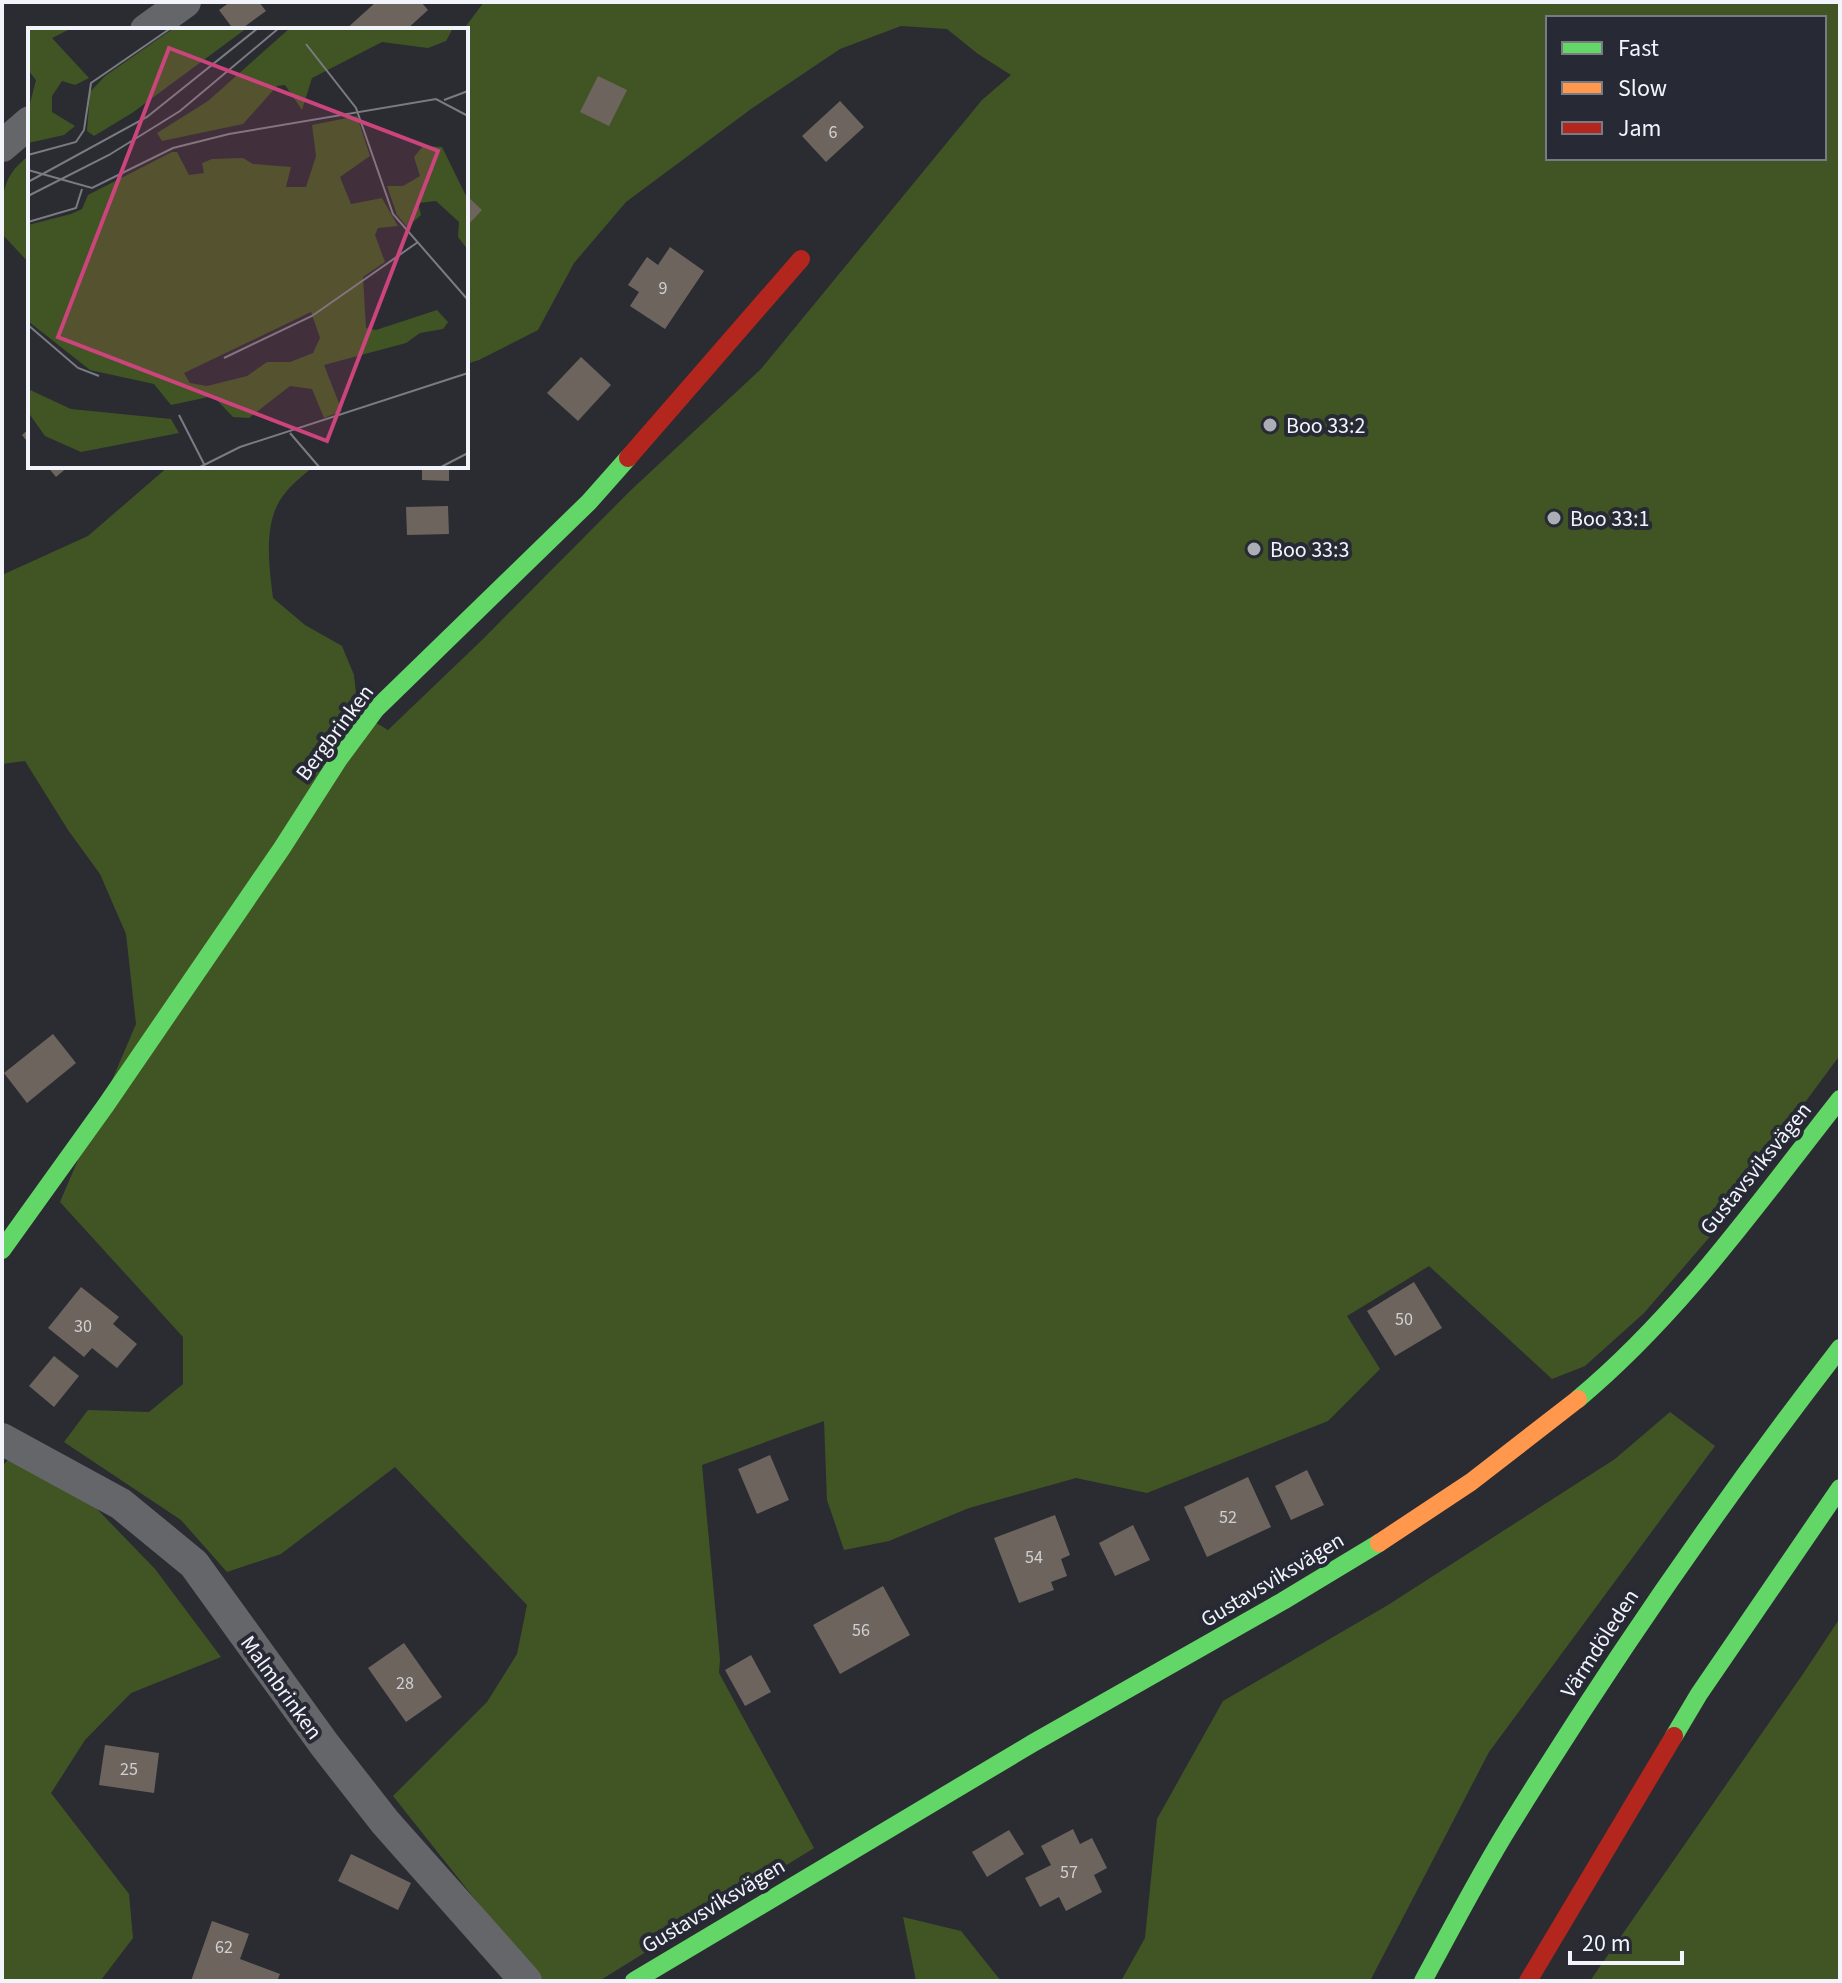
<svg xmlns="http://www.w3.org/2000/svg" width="1842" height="1983" viewBox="0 0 1842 1983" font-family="'Source Sans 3',sans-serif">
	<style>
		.forest { fill: #415524; fill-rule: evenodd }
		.building { fill: #6d655d }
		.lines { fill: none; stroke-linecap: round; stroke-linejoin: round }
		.street { stroke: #65666a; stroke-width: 32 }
		.fast { stroke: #63d668; stroke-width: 18 }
		.slow { stroke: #ff974d; stroke-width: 18 }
		.jam { stroke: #b3261e; stroke-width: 18 }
		.poi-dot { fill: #abaeb5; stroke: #272a35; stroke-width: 3 }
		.labels { text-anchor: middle; stroke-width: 8; stroke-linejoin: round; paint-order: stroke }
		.number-label { font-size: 18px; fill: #d0d0d4 }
		.poi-label { font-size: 22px; fill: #f1f4fb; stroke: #272a35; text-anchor: start }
		.street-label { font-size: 22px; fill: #f1f4fb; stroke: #272a35 }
		.inset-road { fill: none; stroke: #7a7c82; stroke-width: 2 }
		.view { fill: #cb447b; fill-opacity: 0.15; stroke: #cb447b; stroke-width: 4 }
		.inset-edge { fill: none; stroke: #f1f4fb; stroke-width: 4 }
	</style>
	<rect width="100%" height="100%" fill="#2a2c32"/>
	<g class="forest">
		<path d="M484 2H1840V1055L1775 1143 1764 1174 1644 1313 1585 1366 1552 1379 1429 1266 1347 1316 1380 1369 1328 1421 1147 1493 1076 1478 969 1508 889 1541 844 1550 827 1500 824 1421 702 1465 720 1659 719 1673 814 1848 599 1981H540L393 1796 487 1702 517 1654 527 1605 395 1467 281 1554 227 1572 181 1520 64 1442 88 1410 149 1412 183 1384V1337L60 1202 136 1024 126 934 100 874 68 830 25 761 2 764V575L88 536 169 466H314C305 474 294 482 286 492 262 519 269 565 273 598L305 625 342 646 354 675 358 712 388 730 480 642 630 491 761 369 982 100 1011 75 978 54 947 29 901 26 840 49 751 109 626 202 574 263 538 330 479 360 466 364V30H463ZM1548 18H1824V158H1548Z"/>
		<path d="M30 155V264L2 234C2 196 0 177 30 155Z"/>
		<polygon points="1670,1412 1715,1446 1489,1752 1370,1981 1121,1981 1145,1938 1157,1819 1223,1701 1388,1605 1615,1459"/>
		<polygon points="12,1456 97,1509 155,1569 221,1657 131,1693 85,1740 51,1793 129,1894 133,1938 101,1980 97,1981 2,1981 4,1626 2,1466"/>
		<polygon points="1840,1618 1840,1981 1590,1981 1805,1671"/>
		<polygon points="903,1917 961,1931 1001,1981 916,1981"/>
	</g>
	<g class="building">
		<polygon points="230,2 259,2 266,11 240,30 234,30 219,10"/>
		<polygon points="376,2 421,2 428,10 406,30 345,30"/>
		<polygon points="598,76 627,90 609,126 580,112"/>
		<polygon points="840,101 864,127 826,162 802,136"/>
		<polygon points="466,195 482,210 466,227"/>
		<polygon points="670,247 704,271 665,329 630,306 639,292 628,285 647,257 658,265"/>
		<polygon points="581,357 611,385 578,421 547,393"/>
		<polygon points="30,428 30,445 22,435"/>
		<polygon points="47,466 69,466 56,477"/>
		<polygon points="422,466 449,466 449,481 422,480"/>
		<polygon points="448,506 449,534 407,535 406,507"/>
		<polygon points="53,1034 76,1063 27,1103 4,1073"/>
		<polygon points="1414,1282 1442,1328 1395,1356 1367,1311"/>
		<polygon points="81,1287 119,1317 113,1324 137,1344 117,1368 92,1348 84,1357 48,1328"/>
		<polygon points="54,1356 79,1376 54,1407 29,1386"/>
		<polygon points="770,1455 789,1500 757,1514 738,1469"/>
		<polygon points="1307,1470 1324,1505 1291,1520 1275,1486"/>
		<polygon points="1248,1477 1271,1527 1207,1557 1184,1507"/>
		<polygon points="1055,1515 1070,1555 1061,1559 1067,1576 1051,1582 1054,1590 1019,1603 994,1538"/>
		<polygon points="1133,1525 1150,1560 1115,1576 1099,1543"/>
		<polygon points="883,1586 910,1635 840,1674 813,1625"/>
		<polygon points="404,1643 442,1697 406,1722 368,1668"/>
		<polygon points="751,1655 771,1692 745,1706 725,1670"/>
		<polygon points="105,1745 159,1753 154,1793 99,1785"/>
		<polygon points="1073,1829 1080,1844 1092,1838 1107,1868 1094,1875 1102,1892 1066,1911 1059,1897 1040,1907 1025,1878 1051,1865 1041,1846"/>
		<polygon points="1009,1830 1024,1854 987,1877 972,1852"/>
		<polygon points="351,1854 411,1883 398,1910 338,1881"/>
		<polygon points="212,1921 249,1934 240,1959 280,1974 277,1981 191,1981"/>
	</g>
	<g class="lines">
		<g class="street">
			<polyline points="146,30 185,2"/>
			<polyline points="2,146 30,122"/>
			<polyline points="2,1439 121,1504 194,1564 324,1744 385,1822 526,1981"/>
		</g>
		<g class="fast">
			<polyline points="2,1250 106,1105 282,848 339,759 376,709 589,502 628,458"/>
			<path d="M1578 1399C1680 1314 1758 1203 1840 1099"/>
			<polyline points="1674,1736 1699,1694 1840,1488"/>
			<polyline points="634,1981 1033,1743 1283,1601 1379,1543"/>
			<path d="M1423 1981C1451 1930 1478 1877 1509 1827 1611 1662 1721 1502 1840 1348"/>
		</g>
		<polyline class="slow" points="1379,1543 1471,1482 1578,1399"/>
		<g class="jam">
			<polyline points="628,458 801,259"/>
			<polyline points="1528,1981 1674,1736"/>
		</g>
	</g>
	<g class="poi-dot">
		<circle cx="1270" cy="425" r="8"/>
		<circle cx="1554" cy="518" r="8"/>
		<circle cx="1254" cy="549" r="8"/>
	</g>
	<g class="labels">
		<g class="number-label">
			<text x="833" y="138">6</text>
			<text x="663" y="294">9</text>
			<text x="1404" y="1325">50</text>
			<text x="83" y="1332">30</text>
			<text x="1228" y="1523">52</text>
			<text x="1034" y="1563">54</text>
			<text x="861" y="1636">56</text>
			<text x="405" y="1689">28</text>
			<text x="129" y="1775">25</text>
			<text x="1069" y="1878">57</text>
			<text x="224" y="1953">62</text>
		</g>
		<g class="poi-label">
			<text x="1286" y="433">Boo 33:2</text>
			<text x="1570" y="526">Boo 33:1</text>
			<text x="1270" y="557">Boo 33:3</text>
		</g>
		<g class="street-label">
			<text transform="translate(334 732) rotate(-53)" y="8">Bergbrinken</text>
			<text transform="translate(1755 1168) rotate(-51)" y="8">Gustavsviksvägen</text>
			<text transform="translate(1272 1579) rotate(-31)" y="8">Gustavsviksvägen</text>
			<text transform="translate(1599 1643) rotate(-57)" y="8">Värmdöleden</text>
			<text transform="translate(282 1687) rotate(54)" y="8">Malmbrinken</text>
			<text transform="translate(713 1905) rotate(-31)" y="8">Gustavsviksvägen</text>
		</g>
	</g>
	<g transform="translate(28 28)">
		<rect width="440" height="440" fill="#2a2c32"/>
		<path d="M0 0H44L24 10 61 50 47 57 34 53 24 68V84L47 98 36 107 0 115V83L8 52 0 42ZM146 0H219L104 85 66 108 59 103 62 64 77 48ZM262 0H425L418 13 400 20 354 14 284 50 274 82 257 57 249 58 215 96 134 113 129 105 180 73ZM329 88 342 128 312 149 323 176 354 170 370 198 350 200 347 207 357 234 335 249 338 300 348 302 409 282 420 294 415 301 392 305 378 315 296 337 314 383 296 390 284 361 262 358 221 390 205 389 185 368 143 377 126 356 62 342 0 293V197L43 186 54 181 60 167 144 124H149L161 147 176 145 174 135 184 131 215 130 225 136 263 139 258 159H278L288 128 284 97ZM283 284 292 310 285 325 262 334H239L219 348 179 358 162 355 156 345ZM395 118 414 119 440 172V222L430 209 431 194 408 173 390 175 393 187 379 199 369 187 359 158H375L392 148 386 129ZM0 361 43 381 143 391 151 405 53 424 17 408 0 384Z" fill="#415524" fill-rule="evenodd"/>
		<path class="inset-road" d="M278 16 328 80 365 186 440 272M416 72 440 63M0 127 48 114 56 102 63 55 143 0M0 142 64 160 145 120 201 106 408 71 440 88M0 154 119 89 230 0M0 168 81 127 152 83 251 0M0 194 48 180 54 161M0 297 50 340 71 348M196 330 284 288 390 214M151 387 176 436M262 405 292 440M170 440 212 419 440 345M411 440 440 425"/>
		<path class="view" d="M141 20 410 123 299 413 30 309Z"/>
		<rect width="440" height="440" class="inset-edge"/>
	</g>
	<rect width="1842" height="1983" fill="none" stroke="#f1f4fb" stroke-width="8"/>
	<rect x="1546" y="16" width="280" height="144" fill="#272a35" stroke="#787b84" stroke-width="2"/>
	<rect x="1562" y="42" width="40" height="12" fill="#63d668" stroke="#787b84" stroke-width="2"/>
	<text x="1618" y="56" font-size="24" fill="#f1f4fb">Fast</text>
	<rect x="1562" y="82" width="40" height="12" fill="#ff974d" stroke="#787b84" stroke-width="2"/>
	<text x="1618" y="96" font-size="24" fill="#f1f4fb">Slow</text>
	<rect x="1562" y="122" width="40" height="12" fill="#b3261e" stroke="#787b84" stroke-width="2"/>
	<text x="1618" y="136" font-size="24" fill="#f1f4fb">Jam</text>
	<path d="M1570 1951v12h112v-12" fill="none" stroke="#f1f4fb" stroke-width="4"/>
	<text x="1582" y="1951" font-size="24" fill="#f1f4fb" stroke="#272a35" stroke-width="6" paint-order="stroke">20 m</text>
</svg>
